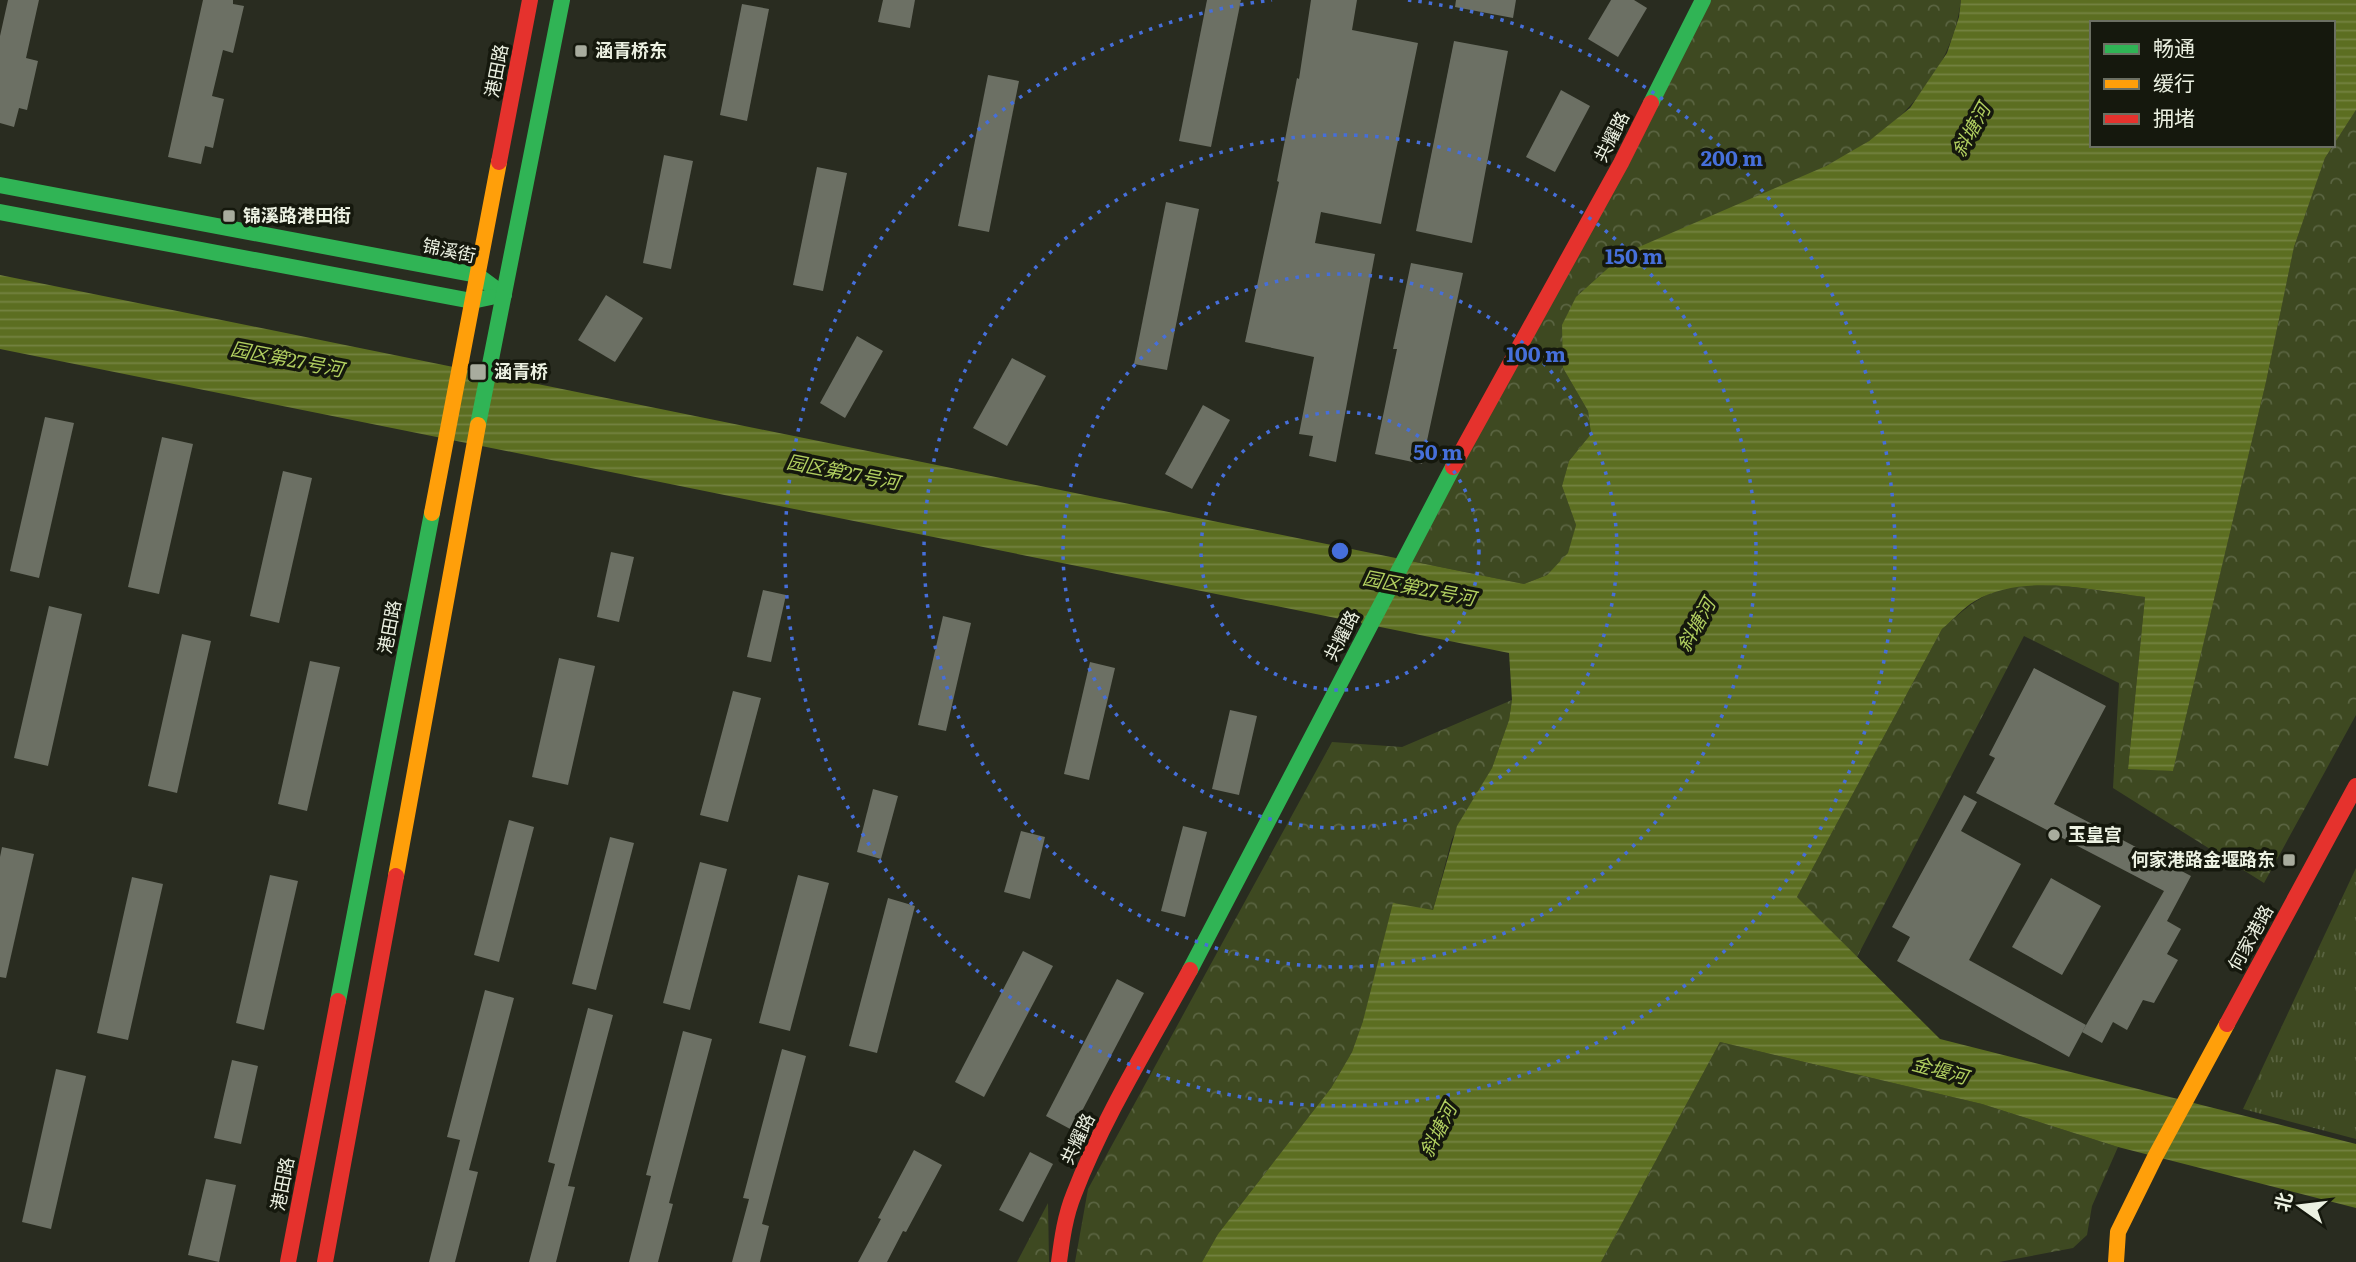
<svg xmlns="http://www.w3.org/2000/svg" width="2356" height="1262" viewBox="0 0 2356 1262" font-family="Literata,'Noto Sans SC',serif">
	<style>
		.grass { fill: url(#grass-tufts) }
		.forest { fill: url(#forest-crowns) }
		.water { fill: url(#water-rules); fill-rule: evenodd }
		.building { fill: #6c7064 }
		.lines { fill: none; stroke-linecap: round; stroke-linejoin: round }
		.fast { stroke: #30b455; stroke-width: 16 }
		.slow { stroke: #ff9f0a; stroke-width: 16 }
		.jam { stroke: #e5322d; stroke-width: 16 }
		.ring { fill: none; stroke: #466fda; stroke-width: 3.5; stroke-dasharray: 3.5 7 }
		.poi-dot { fill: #a8ac9e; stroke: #15180d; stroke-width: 2.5 }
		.labels { text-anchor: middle; stroke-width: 7; stroke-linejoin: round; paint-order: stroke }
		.poi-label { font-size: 18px; font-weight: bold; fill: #ecf1e2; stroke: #15180d; text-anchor: start }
		.street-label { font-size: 18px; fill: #ecf1e2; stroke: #15180d }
		.water-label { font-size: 19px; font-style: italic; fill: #b1cf60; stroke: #15180d }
		.centre { fill: #466fda; stroke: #15180d; stroke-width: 3.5 }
		.ring-label { font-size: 21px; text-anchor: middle; font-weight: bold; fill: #466fda; stroke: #15180d; stroke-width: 7; stroke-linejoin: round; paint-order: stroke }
	</style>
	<defs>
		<pattern id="grass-tufts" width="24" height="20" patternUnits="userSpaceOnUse" patternTransform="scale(1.75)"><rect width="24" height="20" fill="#3e4921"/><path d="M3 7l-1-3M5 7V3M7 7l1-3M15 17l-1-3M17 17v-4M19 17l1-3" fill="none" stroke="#5a6441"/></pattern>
		<pattern id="forest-crowns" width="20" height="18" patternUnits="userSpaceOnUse" patternTransform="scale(1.75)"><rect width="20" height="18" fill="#3e4921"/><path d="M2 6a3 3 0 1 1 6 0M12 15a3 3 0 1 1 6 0" fill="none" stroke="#5a6441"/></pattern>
		<pattern id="water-rules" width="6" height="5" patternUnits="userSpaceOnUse" patternTransform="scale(1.75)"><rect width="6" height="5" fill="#5c6e21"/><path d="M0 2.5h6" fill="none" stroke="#748341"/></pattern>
	</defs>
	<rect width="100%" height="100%" fill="#292c20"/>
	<polygon class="grass" points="2356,868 2356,1139 2243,1109"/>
	<g class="forest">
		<path d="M1701 0H1961C1954 58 1917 109 1869 141 1856 150 1841 158 1826 166L1563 368 1588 411 1591 434 1569 461 1562 486 1576 525 1569 553 1547 575 1524 584 1411 561Z"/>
		<path d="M2356 110V715L2264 883 2113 788 2119 683 2024 636 1857 957 1797 897 1942 629C1960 613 1977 597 2000 589 2036 577 2106 593 2145 597L2128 768 2173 771 2266 382 2294 247 2325 158Z"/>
		<polygon points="1512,700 1509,720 1492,768 1452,839 1433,910 1363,1021 1352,1052 1331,1088 1218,1234 1202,1262 1075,1262 1088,1189 1332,742 1402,747"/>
		<polygon points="1720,1042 1982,1104 2118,1147 2092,1206 2087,1235 2073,1248 1999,1262 1601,1262"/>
		<polygon points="1048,1203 1049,1262 1017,1262"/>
	</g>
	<path class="water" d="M1961 0H2356V110L2325 158 2294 247 2266 382 2173 771 2128 769 2145 597C2092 591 2024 572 1975 601 1963 608 1953 620 1942 629L1797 897 1940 1039 2356 1144V1208L2118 1147 1982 1104 1720 1042 1601 1262H1202L1218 1234 1331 1088 1352 1052 1363 1021 1393 903 1433 910 1457 826 1492 768 1509 720 1512 700 1509 653 0 349V275L1524 584 1547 575 1568 553 1576 525 1562 486 1569 461 1591 434 1588 411 1563 368 1562 325 1576 297 1625 253 1826 166 1869 141 1910 108 1947 53 1959 17ZM2092 23H2333V145H2092Z"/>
	<g class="building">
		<polygon points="8,0 39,0 26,58 38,61 27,110 19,108 14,127 0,123 0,36"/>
		<polygon points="203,0 233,0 233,4 244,6 233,53 223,50 212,96 224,99 213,148 205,146 201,164 168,157"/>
		<polygon points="883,0 915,0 910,28 878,22"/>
		<polygon points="1207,0 1241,0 1211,147 1179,141"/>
		<polygon points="1311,0 1357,0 1352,30 1418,43 1381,224 1321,212 1315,243 1375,254 1336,462 1309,456 1313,436 1299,434 1314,357 1245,342 1279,182 1277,181 1297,78 1299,79"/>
		<polygon points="1456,0 1516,0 1513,18 1455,7"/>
		<polygon points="1611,0 1634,0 1647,8 1618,57 1588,39"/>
		<polygon points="742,4 769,9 747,121 720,115"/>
		<polygon points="1454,41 1508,51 1472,243 1416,231"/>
		<polygon points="988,75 1019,81 989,232 958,226"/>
		<polygon points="1561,90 1590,106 1555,172 1526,157"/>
		<polygon points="664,155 693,161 671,269 643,263"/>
		<polygon points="817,167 847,173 823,291 793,285"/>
		<polygon points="1166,202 1199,209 1167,370 1134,364"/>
		<polygon points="1411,263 1463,273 1422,464 1375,454 1397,349 1393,349"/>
		<polygon points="606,295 643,318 615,362 578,340"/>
		<polygon points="857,336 883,351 845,418 820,403"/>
		<polygon points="1012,358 1046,376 1007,446 973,428"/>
		<polygon points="1203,405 1230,420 1192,489 1165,474"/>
		<polygon points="45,417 74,423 39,578 10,571"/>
		<polygon points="162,437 193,444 159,594 128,587"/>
		<polygon points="283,471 312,478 279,623 250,616"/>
		<polygon points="611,552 634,557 619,622 597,617"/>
		<polygon points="763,590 786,595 771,662 747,657"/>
		<polygon points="49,606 82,614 48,766 14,758"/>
		<polygon points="943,616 971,623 946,731 918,725"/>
		<polygon points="182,634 211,641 177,793 148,786"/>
		<polygon points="559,658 595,666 568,785 532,777"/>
		<polygon points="310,661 340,667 307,811 278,804"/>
		<polygon points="1090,662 1115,668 1089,780 1064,774"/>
		<polygon points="2034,668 2106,706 2054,804 2191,876 2167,921 2181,929 2167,954 2178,960 2154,1003 2143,1000 2127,1030 2113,1022 2102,1043 2082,1032 2164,891 1976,793 1995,758 1989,755"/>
		<polygon points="733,691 761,698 728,822 700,815"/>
		<polygon points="1230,710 1257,716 1239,795 1212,789"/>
		<polygon points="873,789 898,796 881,859 857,852"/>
		<polygon points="1964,795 1977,802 1961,831 2021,864 1969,960 2086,1025 2069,1057 1897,961 1910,937 1892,927"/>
		<polygon points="509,820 534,827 499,962 474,955"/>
		<polygon points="1183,826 1207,832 1185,917 1161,911"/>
		<polygon points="1021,831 1045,837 1030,899 1004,892"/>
		<polygon points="610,837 634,843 596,990 572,984"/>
		<polygon points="2,847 34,854 6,978 0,977 0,857"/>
		<polygon points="700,862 727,869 690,1010 663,1003"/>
		<polygon points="270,875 298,881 264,1030 236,1023"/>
		<polygon points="798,875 829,883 790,1031 759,1023"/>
		<polygon points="132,877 163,884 128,1040 97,1033"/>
		<polygon points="2051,878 2101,906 2062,975 2012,947"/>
		<polygon points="888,898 915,906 877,1053 849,1046"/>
		<polygon points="1023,951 1053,966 984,1097 955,1082"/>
		<polygon points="1117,979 1144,993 1072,1130 1046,1116"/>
		<polygon points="485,990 514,998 469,1170 478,1172 455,1262 429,1262 460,1140 447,1137"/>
		<polygon points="588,1008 613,1015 568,1186 575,1187 556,1262 529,1262 555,1164 548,1162"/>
		<polygon points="683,1031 712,1039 669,1203 673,1204 658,1262 629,1262 651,1176 646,1175"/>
		<polygon points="782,1049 806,1056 762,1224 769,1226 760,1262 732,1262 749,1199 743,1198"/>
		<polygon points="232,1060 258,1066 241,1144 214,1138"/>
		<polygon points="56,1069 86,1076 51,1229 22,1222"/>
		<polygon points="914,1150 942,1165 906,1232 903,1231 887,1262 858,1262 881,1219 878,1218"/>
		<polygon points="1030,1152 1053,1164 1023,1222 999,1210"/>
		<polygon points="206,1179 236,1185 219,1262 188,1255"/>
	</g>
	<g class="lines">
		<g class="fast">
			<polyline points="1651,103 1703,0"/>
			<polyline points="0,185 477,275 504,295"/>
			<polyline points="0,212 472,301 491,297"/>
			<polyline points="478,425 562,0"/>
			<polyline points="1190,970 1453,467"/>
			<polyline points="338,1001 432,513"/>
		</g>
		<g class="slow">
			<polyline points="432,513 499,162"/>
			<polyline points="396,876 478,425"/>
			<polyline points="2116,1262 2118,1232 2155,1157 2227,1024"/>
		</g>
		<g class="jam">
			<polyline points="499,162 530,0"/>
			<polyline points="1453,467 1621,163 1651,103"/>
			<polyline points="2227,1024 2356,786"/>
			<polyline points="288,1262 338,1001"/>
			<polyline points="325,1262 396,876"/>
			<path d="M1059 1262C1062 1239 1065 1216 1074 1194 1104 1116 1150 1043 1190 970"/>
		</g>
	</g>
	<g class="ring">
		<circle cx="1340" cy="551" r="139"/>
		<circle cx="1340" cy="551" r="277"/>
		<circle cx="1340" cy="551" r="416"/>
		<path d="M1408 0A555 555 0 1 1 1272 0"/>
	</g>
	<g class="poi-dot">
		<rect x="574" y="44" width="14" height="14" rx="3.5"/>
		<rect x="222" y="209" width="14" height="14" rx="3.5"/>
		<rect x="469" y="363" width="18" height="18" rx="3.5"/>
		<circle cx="2054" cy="835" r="7"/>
		<rect x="2282" y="853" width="14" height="14" rx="3.5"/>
	</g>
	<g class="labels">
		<g class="poi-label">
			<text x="595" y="57">涵青桥东</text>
			<text x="243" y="222">锦溪路港田街</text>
			<text x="494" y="378">涵青桥</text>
			<text x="2068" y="841">玉皇宫</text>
			<text x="2275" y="866" text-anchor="end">何家港路金堰路东</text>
		</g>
		<g class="street-label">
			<text transform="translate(497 71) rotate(-79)" y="6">港田路</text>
			<text transform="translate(1612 137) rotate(-63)" y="6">共耀路</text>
			<text transform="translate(449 251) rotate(12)" y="6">锦溪街</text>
			<text transform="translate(390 627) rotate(-79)" y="6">港田路</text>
			<text transform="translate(1342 636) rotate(-63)" y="6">共耀路</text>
			<text transform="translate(2251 938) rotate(-61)" y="6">何家港路</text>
			<text transform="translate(1078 1139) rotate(-64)" y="6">共耀路</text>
			<text transform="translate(283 1184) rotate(-79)" y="6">港田路</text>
		</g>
		<g class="water-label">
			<text transform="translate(1971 130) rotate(-61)" y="7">斜塘河</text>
			<text transform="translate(287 359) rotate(11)" y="7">园区第27号河</text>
			<text transform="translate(843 472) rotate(11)" y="7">园区第27号河</text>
			<text transform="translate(1419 588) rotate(11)" y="7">园区第27号河</text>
			<text transform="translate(1696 625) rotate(-61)" y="7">斜塘河</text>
			<text transform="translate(1940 1070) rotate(15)" y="7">金堰河</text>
			<text transform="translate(1438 1130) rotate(-63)" y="7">斜塘河</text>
		</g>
	</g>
	<circle cx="1340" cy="551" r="10" class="centre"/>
	<g class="ring-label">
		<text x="1732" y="166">200 m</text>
		<text x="1634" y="264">150 m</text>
		<text x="1536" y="362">100 m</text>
		<text x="1438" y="460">50 m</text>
	</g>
	<rect x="2090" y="21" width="245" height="126" fill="#15180d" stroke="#6b6f62" stroke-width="2"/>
	<rect x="2104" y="44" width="35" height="10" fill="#30b455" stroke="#6b6f62" stroke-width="2"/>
	<text x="2153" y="56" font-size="21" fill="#ecf1e2">畅通</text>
	<rect x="2104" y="79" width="35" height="10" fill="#ff9f0a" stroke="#6b6f62" stroke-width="2"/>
	<text x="2153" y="91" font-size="21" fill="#ecf1e2">缓行</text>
	<rect x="2104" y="114" width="35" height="10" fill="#e5322d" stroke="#6b6f62" stroke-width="2"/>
	<text x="2153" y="126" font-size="21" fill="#ecf1e2">拥堵</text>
	<g transform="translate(2300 1206) rotate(284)" stroke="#15180d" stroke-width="5" paint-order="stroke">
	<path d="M0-5L12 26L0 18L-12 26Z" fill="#ecf1e2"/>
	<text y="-10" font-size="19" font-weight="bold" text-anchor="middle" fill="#ecf1e2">北</text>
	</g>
</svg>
